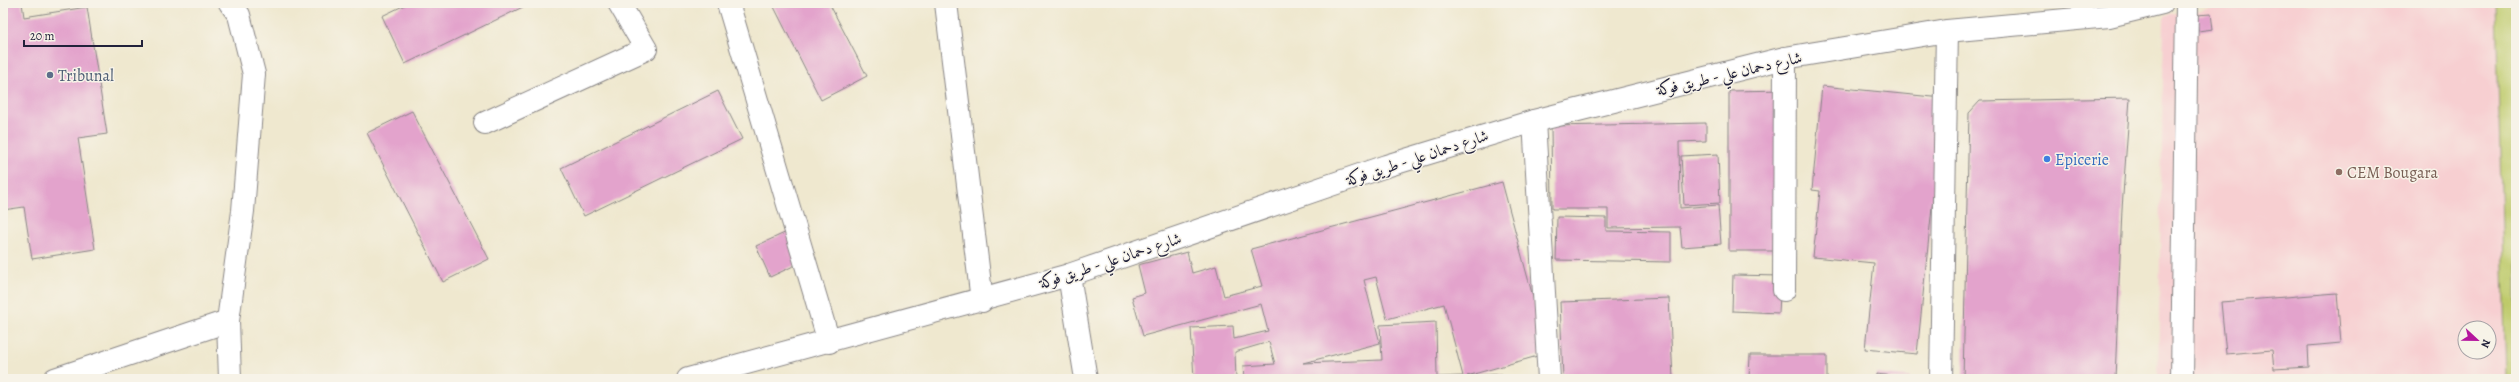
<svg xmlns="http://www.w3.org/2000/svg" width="2519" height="382" viewBox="0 0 2519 382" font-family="Alegreya,Amiri,serif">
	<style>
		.built { fill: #f7cfd1; fill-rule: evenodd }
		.green { fill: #beca6b; stroke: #707653 }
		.building { fill: #e3a3cc; fill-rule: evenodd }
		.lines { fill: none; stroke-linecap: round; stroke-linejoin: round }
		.minor-casing { stroke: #888585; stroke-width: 24 }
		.major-casing { stroke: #888585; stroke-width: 24 }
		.minor { stroke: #fff; stroke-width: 22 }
		.major { stroke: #fff; stroke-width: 22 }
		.service-dot { fill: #5c6f8a; stroke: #f7f3e8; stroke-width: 1.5 }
		.shop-dot { fill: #3f7fe0; stroke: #f7f3e8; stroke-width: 1.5 }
		.education-dot { fill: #8d6e63; stroke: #f7f3e8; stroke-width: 1.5 }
		.labels { text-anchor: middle; stroke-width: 3; stroke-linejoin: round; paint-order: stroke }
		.street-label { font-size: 16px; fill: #22223b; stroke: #f7f3e8 }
		.service-label { font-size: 16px; fill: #4e5e75; stroke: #f7f3e8; text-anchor: start }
		.shop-label { font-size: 16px; fill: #366cbe; stroke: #f7f3e8; text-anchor: start }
		.education-label { font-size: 16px; fill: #785e54; stroke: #f7f3e8; text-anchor: start }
	</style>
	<rect width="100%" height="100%" fill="#f7f3e8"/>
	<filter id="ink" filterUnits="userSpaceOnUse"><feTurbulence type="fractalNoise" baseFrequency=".025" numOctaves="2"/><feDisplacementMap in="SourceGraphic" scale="8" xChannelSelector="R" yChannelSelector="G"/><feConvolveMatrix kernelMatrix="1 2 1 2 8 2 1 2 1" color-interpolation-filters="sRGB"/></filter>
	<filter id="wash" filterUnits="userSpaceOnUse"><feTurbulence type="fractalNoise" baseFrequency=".012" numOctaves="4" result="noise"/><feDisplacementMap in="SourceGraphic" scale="16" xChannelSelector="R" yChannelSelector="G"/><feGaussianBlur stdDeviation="0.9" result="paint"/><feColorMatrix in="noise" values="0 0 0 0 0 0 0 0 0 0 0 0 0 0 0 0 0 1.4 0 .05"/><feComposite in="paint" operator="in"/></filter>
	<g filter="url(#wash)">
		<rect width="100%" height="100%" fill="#efe8cf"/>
		<path class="built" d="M2228 3H2516V379H2158L2164 16 2214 8ZM2465 328H2489V352H2465Z"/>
		<polygon class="green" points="2496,3 2516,3 2516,379 2506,379"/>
		<g id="blocks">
			<g class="building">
				<polygon points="3,3 22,3 24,17 87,7 107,134 78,138 95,249 32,259 24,207 3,210"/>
				<polygon points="409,3 531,3 405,64 382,16"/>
				<polygon points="772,3 829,3 867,76 821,100"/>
				<polygon points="2211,14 2213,29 2198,31 2196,15"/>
				<polygon points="1822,86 1943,98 1917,354 1865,349 1874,263 1813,257 1820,191 1812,190"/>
				<polygon points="1788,90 1787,251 1729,251 1729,91"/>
				<polygon points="718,91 742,139 584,216 561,168"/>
				<polygon points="2130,98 2122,209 2115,379 1963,379 1969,113 1980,101"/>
				<polygon points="412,111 489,259 443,282 367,133"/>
				<polygon points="1706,123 1706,141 1679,142 1680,208 1718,205 1721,244 1682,247 1680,227 1608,228 1608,209 1552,209 1551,126"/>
				<polygon points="1718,154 1720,203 1684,205 1681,156"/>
				<path d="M1502 182 1548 353 1467 376 1502 374V379H1244L1243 366 1275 364 1269 342 1235 352 1236 379H1194L1191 328 1233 326 1234 339 1268 331 1261 304 1143 336 1132 297 1145 293 1138 265 1187 252 1192 273 1216 266 1224 296 1262 286 1251 249ZM1376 277 1387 319 1444 304 1463 376 1437 377 1436 322 1380 325 1382 360 1303 363 1380 343 1364 280Z"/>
				<polygon points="1557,217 1606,218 1606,231 1671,232 1671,262 1556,260"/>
				<polygon points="789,231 802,262 770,277 756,246"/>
				<polygon points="1733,275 1781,276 1779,313 1732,311"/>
				<polygon points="2337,293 2341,343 2308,346 2309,367 2274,369 2272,350 2226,354 2221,302"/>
				<polygon points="1669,298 1673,379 1563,379 1560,302"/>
				<polygon points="1750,355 1827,355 1827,379 1749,379"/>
				<polygon points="1876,374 1911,378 1911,379 1876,379"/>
			</g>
		</g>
	</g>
	<g filter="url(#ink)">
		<use href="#blocks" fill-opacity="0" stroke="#888585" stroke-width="1"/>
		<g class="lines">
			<g class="minor-casing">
				<g id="minor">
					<polyline points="230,3 239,15 254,74 243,211 228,321 230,379"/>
					<polyline points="728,3 829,342"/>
					<polyline points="946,3 982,301"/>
					<polyline points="1534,121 1549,379"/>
					<polyline points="485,123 646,49 619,3"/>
					<polyline points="1069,275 1086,379"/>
					<polyline points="1784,290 1785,58"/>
					<polyline points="55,379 228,321"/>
					<polyline points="1941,379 1947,31"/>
					<polyline points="2182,379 2187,3"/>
				</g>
			</g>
			<g class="major-casing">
				<polyline id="major" points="688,379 1069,275 1386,166 1534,121 1785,58 1947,31 2109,16 2162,3"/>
			</g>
			<use href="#minor" class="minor"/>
			<use href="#major" class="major"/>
		</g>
	</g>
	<circle class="service-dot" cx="50" cy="75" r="4"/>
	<circle class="shop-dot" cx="2047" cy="159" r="4"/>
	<circle class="education-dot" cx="2339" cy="172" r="4"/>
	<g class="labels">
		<g class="street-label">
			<text transform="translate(1729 73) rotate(-13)" y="6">شارع دحمان علي - طريق فوكة</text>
			<text transform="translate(1417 157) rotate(-18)" y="6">شارع دحمان علي - طريق فوكة</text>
			<text transform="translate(1110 260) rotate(-18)" y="6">شارع دحمان علي - طريق فوكة</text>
		</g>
		<g class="service-label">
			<text x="58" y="81">Tribunal</text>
		</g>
		<g class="shop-label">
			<text x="2055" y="165">Epicerie</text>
		</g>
		<g class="education-label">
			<text x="2347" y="178">CEM Bougara</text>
		</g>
	</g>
	<rect width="2519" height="382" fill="none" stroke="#f7f3e8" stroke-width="16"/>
	<g transform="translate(2477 340) rotate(112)"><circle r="19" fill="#f7f3e8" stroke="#a29fa3"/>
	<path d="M0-3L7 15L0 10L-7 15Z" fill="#b5179e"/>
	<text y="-6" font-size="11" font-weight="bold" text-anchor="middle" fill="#22223b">N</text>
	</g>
	<path d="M24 40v6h118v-6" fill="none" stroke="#22223b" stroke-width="2"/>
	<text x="30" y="40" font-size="12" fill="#22223b" stroke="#f7f3e8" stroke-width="3" paint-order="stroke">20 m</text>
</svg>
